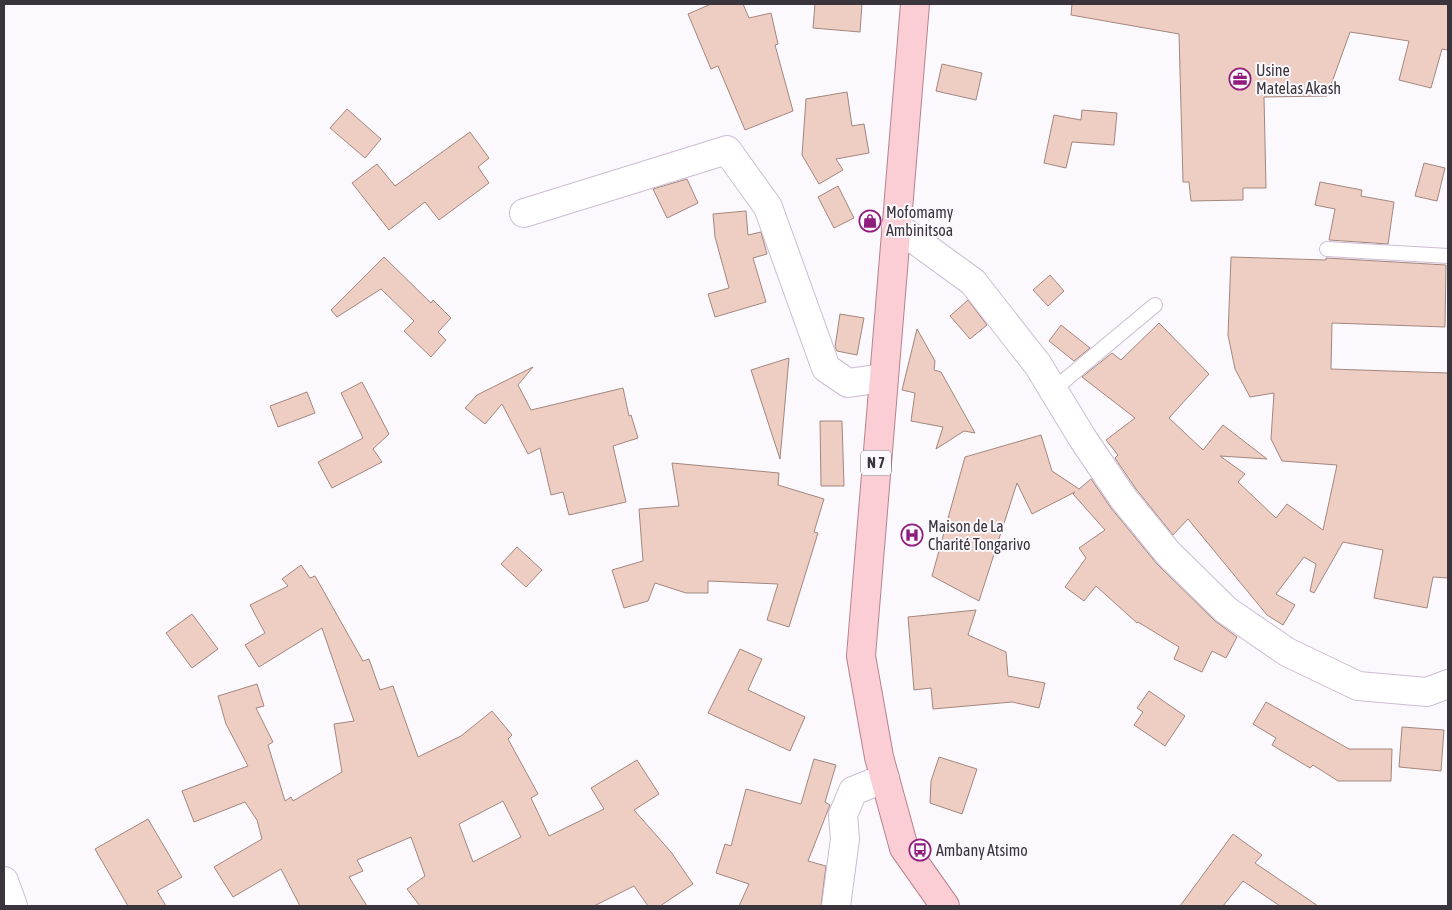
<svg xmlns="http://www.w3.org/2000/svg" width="1452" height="910" viewBox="0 0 1452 910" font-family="'Asap Condensed',sans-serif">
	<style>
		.building { fill: #eecdc2; stroke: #a3877e; fill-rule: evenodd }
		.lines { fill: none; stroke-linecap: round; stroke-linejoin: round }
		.lane-casing { stroke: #ccbcd3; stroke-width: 16 }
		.street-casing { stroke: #ccbcd3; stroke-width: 30 }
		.primary-casing { stroke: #b6828d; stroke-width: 30 }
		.lane { stroke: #fff; stroke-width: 14 }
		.street { stroke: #fff; stroke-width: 28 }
		.primary { stroke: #fbcdd4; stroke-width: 28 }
		.labels { text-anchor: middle; stroke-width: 4; stroke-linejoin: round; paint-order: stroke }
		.shield { fill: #fcf9fe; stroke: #746f77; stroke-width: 1 }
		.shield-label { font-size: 15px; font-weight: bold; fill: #3a343d }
		.poi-label { font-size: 16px; fill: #3a343d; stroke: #fcf9fe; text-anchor: start }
	</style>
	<rect width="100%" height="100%" fill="#fcf9fe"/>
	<g class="building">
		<polygon points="711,4 743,4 749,18 771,13 778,44 775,45 793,111 745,130 718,66 711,69 688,14"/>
		<polygon points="815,4 862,4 860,32 813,28"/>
		<polygon points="1072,4 1448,4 1448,50 1442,49 1431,88 1399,80 1409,41 1350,32 1327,96 1264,97 1266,188 1243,188 1243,200 1191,201 1189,182 1183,182 1179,34 1071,15"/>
		<polygon points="942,64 982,73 976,100 936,91"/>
		<polygon points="847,92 852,126 864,124 869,153 836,159 843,170 819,184 802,155 806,99"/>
		<polygon points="347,109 381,139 365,158 330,128"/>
		<polygon points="1082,110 1117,113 1114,145 1072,142 1066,168 1044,163 1054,115 1081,120"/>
		<polygon points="470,132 489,158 478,167 489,183 439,220 425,202 389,230 352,183 377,164 395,186"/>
		<polygon points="1424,163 1445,168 1437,201 1415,196"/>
		<polygon points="687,179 698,203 667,218 653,189"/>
		<polygon points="1320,182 1362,190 1361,196 1394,202 1388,244 1329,240 1335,209 1315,205"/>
		<polygon points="838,186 854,218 834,228 818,197"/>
		<polygon points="746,211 748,235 761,232 767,254 753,258 766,302 715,317 708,294 729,288 715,237 713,214"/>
		<polygon points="384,257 431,303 433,300 451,318 438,332 446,340 431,357 404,331 414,321 381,289 337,317 331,310"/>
		<polygon points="1231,257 1326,260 1326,258 1446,265 1445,327 1332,323 1331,369 1448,373 1448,578 1433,577 1427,608 1374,598 1383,550 1343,542 1314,593 1310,591 1316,564 1304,557 1276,594 1295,605 1283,625 1267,615 1188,519 1173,535 1136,489 1115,458 1118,455 1106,440 1135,418 1082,377 1112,353 1121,360 1159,323 1209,374 1169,418 1203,450 1223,425 1267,459 1220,456 1245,474 1238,482 1276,518 1287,504 1323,530 1337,465 1282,461 1271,439 1274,393 1250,397 1235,369 1228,335"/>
		<polygon points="1050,275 1064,291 1048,306 1033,290"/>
		<polygon points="968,300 987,325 970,339 950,316"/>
		<polygon points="840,314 864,318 857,355 837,351 835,347"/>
		<polygon points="1061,325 1090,348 1074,361 1049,341"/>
		<polygon points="917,329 935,361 934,370 941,372 975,433 964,431 936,449 943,427 911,421 915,393 902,390"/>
		<polygon points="789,358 780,459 751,370"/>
		<polygon points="533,367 518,385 531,410 623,388 629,416 631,415 638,438 613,446 626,502 569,515 563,492 551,495 540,448 528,454 502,404 485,424 465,408 477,395"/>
		<polygon points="362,382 389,434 373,449 382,462 332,488 318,462 363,438 341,393"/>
		<polygon points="307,392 315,413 278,427 270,406"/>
		<polygon points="820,421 842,421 844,486 821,486"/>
		<polygon points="1041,435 1052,471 1079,489 1091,479 1111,508 1157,564 1215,621 1237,637 1226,658 1212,651 1202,672 1174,659 1179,647 1138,622 1137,623 1096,586 1084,601 1065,587 1086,558 1079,548 1105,530 1073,494 1075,492 1032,514 1017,483 979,601 932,576 965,457"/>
		<polygon points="672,463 779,473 778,485 824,499 814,532 818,533 789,627 767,620 778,584 708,581 708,593 686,593 655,583 648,601 624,608 612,570 643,561 639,509 679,506"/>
		<polygon points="517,547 542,570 526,587 501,564"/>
		<path d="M301 565 310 578 315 576 363 661 369 659 380 690 393 686 418 757 461 736 492 711 512 735 508 739 538 794 531 798 549 836 604 809 591 788 637 760 659 794 634 810 671 852 693 884 660 906H648L634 886 594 906H420L407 889 425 876 411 837 357 860 363 871 349 877 367 906H300L281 869 233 897 214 867 262 839 257 820 245 802 194 822 182 791 248 766 226 724 218 696 257 684 264 706 256 708 273 742 268 745 285 801 291 797 293 801 342 772 334 724 354 721 322 628 259 667 245 645 265 633 250 605 288 586 282 579ZM503 801 521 837 473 862 459 824Z"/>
		<polygon points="976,610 968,635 1006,652 1008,676 1045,683 1039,708 1012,702 933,709 931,688 914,690 908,617"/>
		<polygon points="192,614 218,649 192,668 166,633"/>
		<polygon points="740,649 762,659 748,690 805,717 790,751 708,713"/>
		<polygon points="1149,691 1185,716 1165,746 1134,725 1143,712 1137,708"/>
		<polygon points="1266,702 1349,749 1392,749 1391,781 1338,781 1313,765 1310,768 1272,745 1276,738 1253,724"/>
		<polygon points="1402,727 1444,730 1441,771 1399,767"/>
		<polygon points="939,757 977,769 962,814 930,803 931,781"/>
		<polygon points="814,759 836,765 825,802 830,805 808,861 826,866 821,906 739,906 749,884 716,873 725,844 731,846 746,789 801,804"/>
		<polygon points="148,819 182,877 157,891 166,906 128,906 95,849"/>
		<polygon points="1233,834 1262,855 1255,863 1318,906 1280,906 1243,881 1223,906 1180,906"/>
	</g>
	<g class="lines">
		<g class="lane-casing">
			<g id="lane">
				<polyline points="1327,249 1448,256"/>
				<polyline points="1053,390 1155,305"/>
			</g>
		</g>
		<g class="street-casing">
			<g id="street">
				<polyline points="524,213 727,150 768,207 826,368 848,383 883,378"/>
				<polyline points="896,226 973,282 1038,365 1083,439 1123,498 1168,553 1226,610 1287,652 1358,686 1427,692 1448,684"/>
				<polyline points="4,881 13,906"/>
				<polyline points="836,906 845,839 843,815 853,791 885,778"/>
			</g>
		</g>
		<g class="primary-casing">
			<polyline id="primary" points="915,4 861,656 879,757 904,848 945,906"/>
		</g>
		<use href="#lane" class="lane"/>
		<use href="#street" class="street"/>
		<use href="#primary" class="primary"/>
	</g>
	<defs>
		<g id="office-ring" transform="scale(1.125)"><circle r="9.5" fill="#fcf9fe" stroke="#901c7c" stroke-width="1.5"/><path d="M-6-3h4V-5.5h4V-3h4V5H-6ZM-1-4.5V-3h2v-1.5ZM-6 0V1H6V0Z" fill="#901c7c"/></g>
		<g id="shop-ring" transform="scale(1.125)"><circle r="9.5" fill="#fcf9fe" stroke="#901c7c" stroke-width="1.5"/><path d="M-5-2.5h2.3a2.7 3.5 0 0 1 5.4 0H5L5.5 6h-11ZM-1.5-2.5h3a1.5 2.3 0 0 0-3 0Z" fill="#901c7c"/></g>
		<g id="hospital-ring" transform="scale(1.125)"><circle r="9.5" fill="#fcf9fe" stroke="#901c7c" stroke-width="1.5"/><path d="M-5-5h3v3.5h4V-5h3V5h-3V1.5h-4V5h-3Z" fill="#901c7c"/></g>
		<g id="bus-ring" transform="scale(1.125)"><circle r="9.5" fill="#fcf9fe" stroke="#901c7c" stroke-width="1.5"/><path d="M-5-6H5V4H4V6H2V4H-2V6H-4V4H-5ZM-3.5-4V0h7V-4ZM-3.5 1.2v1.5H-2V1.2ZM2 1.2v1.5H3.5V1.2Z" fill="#901c7c"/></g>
	</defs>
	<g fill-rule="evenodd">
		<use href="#office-ring" x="1240" y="79"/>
		<use href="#shop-ring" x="870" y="221"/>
		<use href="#hospital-ring" x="912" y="535"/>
		<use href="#bus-ring" x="920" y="850"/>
	</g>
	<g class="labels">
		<rect class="shield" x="861" y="450.5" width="30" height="25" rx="4"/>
		<g class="shield-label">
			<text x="876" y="468">N 7</text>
		</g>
		<g class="poi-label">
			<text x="1256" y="76">Usine<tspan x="1256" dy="18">Matelas Akash</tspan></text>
			<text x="886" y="218">Mofomamy<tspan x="886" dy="18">Ambinitsoa</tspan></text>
			<text x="928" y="532">Maison de La<tspan x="928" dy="18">Charité Tongarivo</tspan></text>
			<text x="936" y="856">Ambany Atsimo</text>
		</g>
	</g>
	<rect width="1452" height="910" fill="none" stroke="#3a343d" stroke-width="10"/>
</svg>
